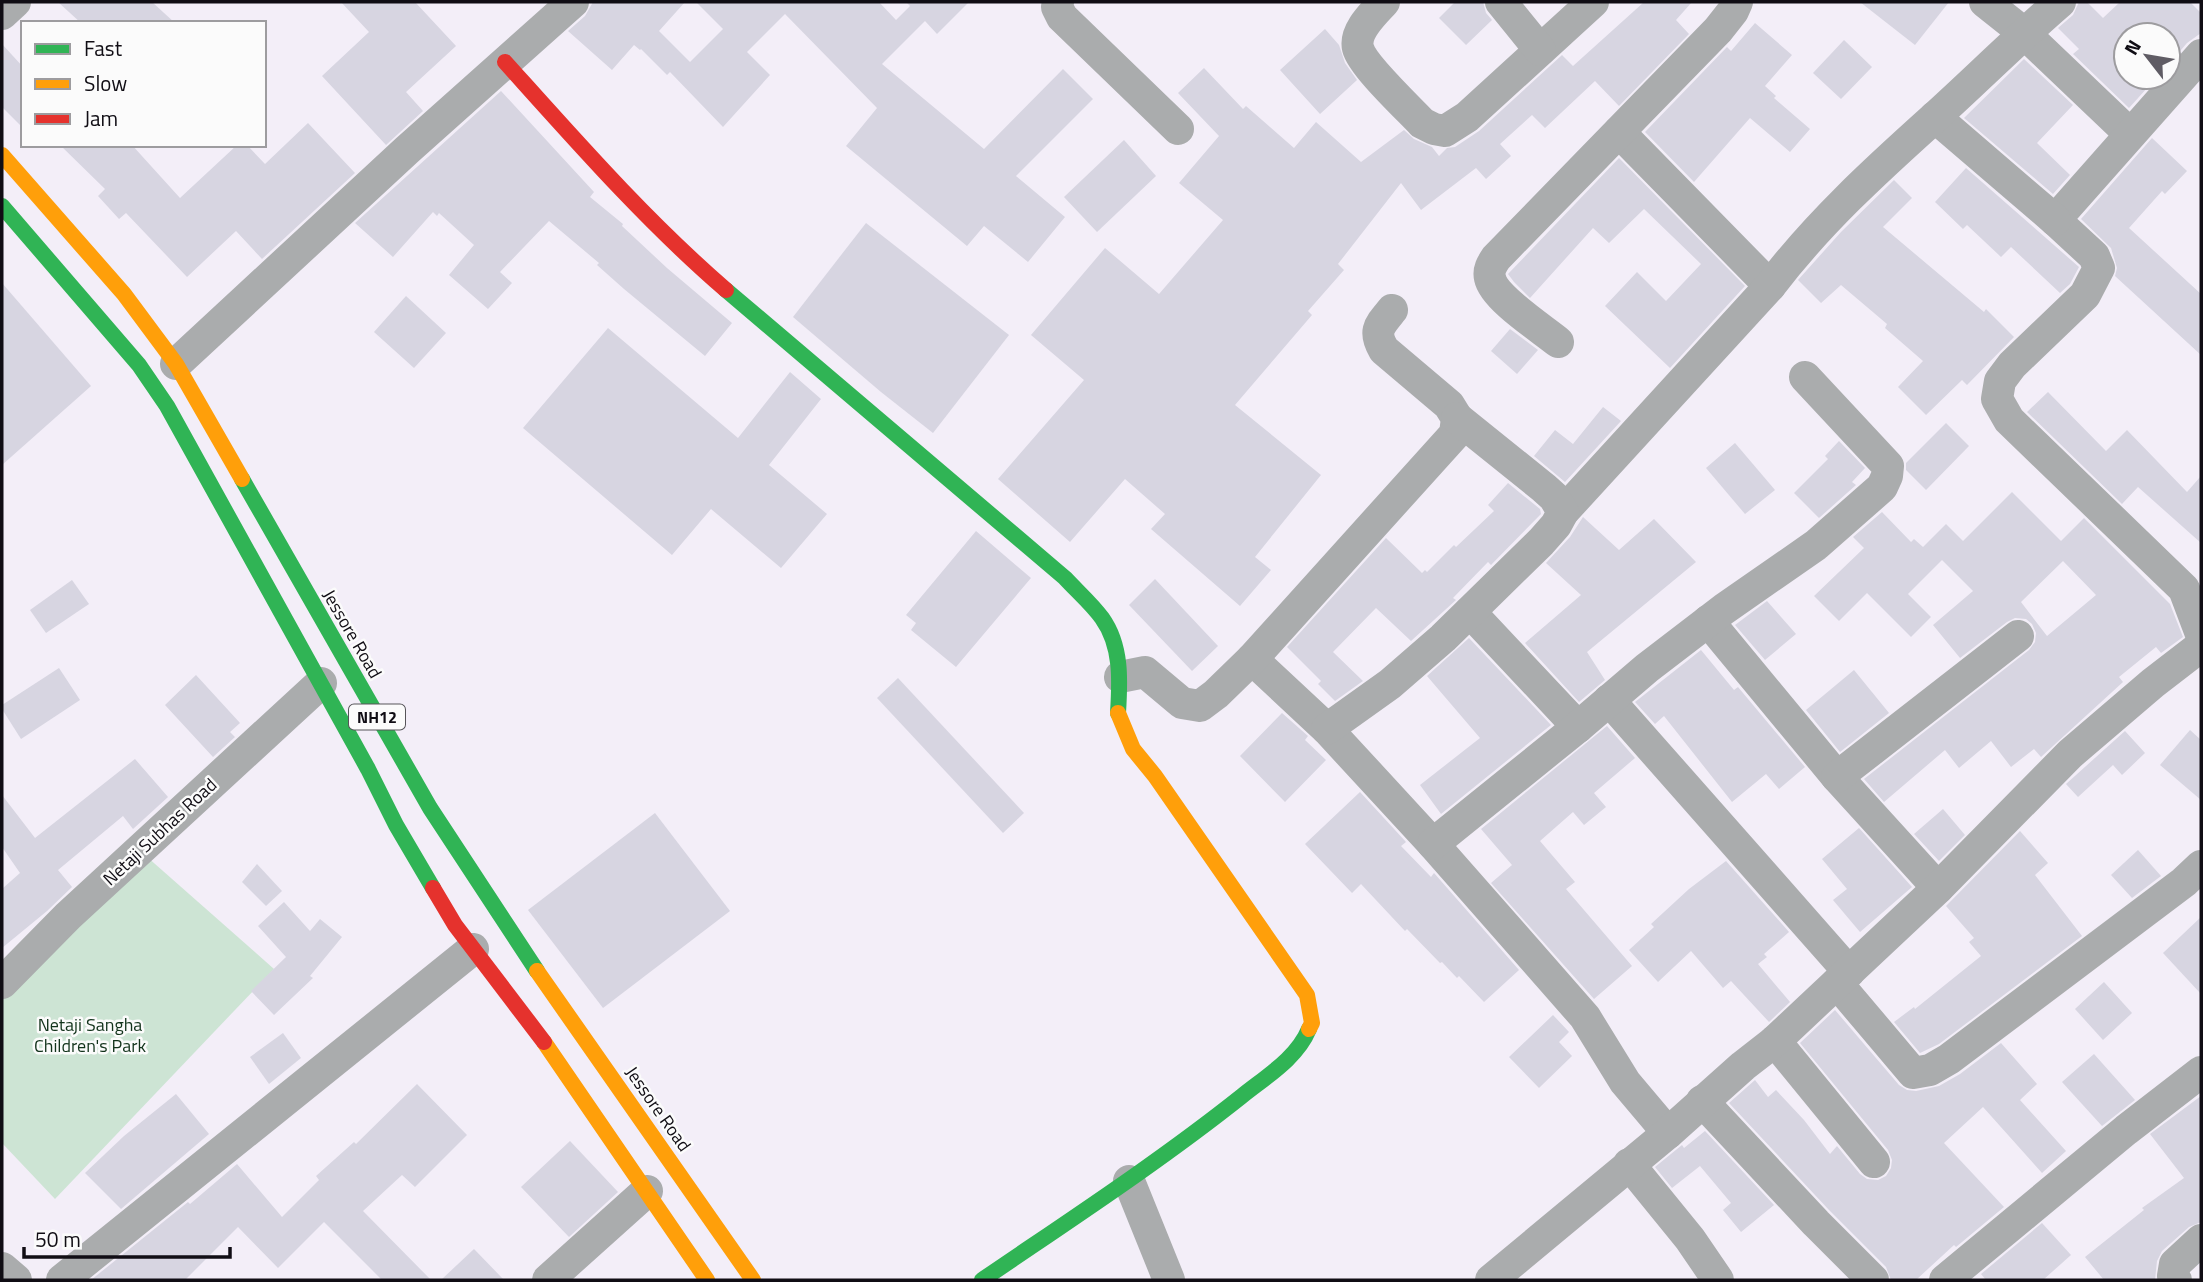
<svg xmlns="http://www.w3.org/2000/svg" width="2203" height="1282" viewBox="0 0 2203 1282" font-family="'Titillium Web',sans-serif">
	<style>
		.green { fill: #cde4d4 }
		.building { fill: #d7d5e1; fill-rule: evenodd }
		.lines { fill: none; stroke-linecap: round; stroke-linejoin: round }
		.street { stroke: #aaacad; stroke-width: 32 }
		.fast { stroke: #30b455; stroke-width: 16 }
		.slow { stroke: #ff9f0a; stroke-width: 16 }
		.jam { stroke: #e5322d; stroke-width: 16 }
		.labels { text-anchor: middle; stroke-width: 5; stroke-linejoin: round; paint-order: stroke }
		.shield { fill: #fbfbfb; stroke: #565459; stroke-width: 2 }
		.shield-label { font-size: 16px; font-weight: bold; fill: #100d14 }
		.street-label { font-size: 18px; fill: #100d14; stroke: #fbfbfb }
		.park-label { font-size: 18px; fill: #12331b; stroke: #fbfbfb }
	</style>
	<rect width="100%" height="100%" fill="#f3eef8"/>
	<polygon class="green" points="146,856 274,969 55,1199 2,1143 2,999"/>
	<g class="building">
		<polygon points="58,2 152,2 175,23 81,23"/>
		<polygon points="341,2 415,2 456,46 406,92 423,111 386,145 322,76 369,32"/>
		<polygon points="593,2 685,2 659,31 690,62 723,29 696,2 879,2 896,20 910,6 906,2 969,2 937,34 925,21 882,64 984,149 1063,69 1093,99 1016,176 1065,217 1028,262 984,226 967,246 846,146 877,108 785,14 747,52 770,75 723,127 670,72 667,75 641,49 640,50 634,45 612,70 568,31 585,16"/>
		<polygon points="1455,2 1483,2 1486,13 1492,20 1466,45 1439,18"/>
		<polygon points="1644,2 1692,2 1676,20 1689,34 1619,106 1595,81 1545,128 1532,115 1500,144 1511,156 1486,179 1476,168 1421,210 1401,183 1338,264 1344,270 1308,311 1312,315 1235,405 1321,475 1255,557 1271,570 1240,606 1151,529 1165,514 1125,479 1070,542 998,479 1084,380 1031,335 1105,248 1159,294 1223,220 1179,183 1219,136 1178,93 1204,68 1243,109 1246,106 1294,148 1316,122 1361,162 1404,130 1414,139 1432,147 1439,156 1447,148 1455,147 1479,131 1562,55 1573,66"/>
		<polygon points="1860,2 1949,2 1915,45"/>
		<polygon points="2079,2 2087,2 2103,18 2120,2 2190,2 2201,13 2201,33 2187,43 2168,65 2168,35 2126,35 2126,77 2157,77 2129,108 2073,54 2079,49 2058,28 2073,15"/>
		<polygon points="1755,23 1792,55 1765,86 1776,96 1774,98 1810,129 1790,152 1750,118 1694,182 1645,132 1727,47 1731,51"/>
		<polygon points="1325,29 1339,45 1345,63 1357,80 1320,114 1280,70"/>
		<polygon points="1844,40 1872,67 1841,99 1813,73"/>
		<polygon points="2,44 23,67 23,128 2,107"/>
		<polygon points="2024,59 2073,105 2037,143 2070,175 2053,194 1964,118"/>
		<polygon points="501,91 594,192 590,197 623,224 622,226 667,268 732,323 705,356 624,289 597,265 599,263 549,221 500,272 512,283 488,309 449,275 474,245 439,213 437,216 433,212 393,257 355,223"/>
		<polygon points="308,123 355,173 262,259 236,231 187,277 126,213 119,219 98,196 105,189 60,145 132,145 180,198 237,145 247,145 265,164"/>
		<polygon points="2152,138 2187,171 2165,194 2162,191 2129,228 2201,294 2201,355 2115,276 2117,268 2111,248 2081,219"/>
		<polygon points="1124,140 1156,176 1097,232 1064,197"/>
		<polygon points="1619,158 1745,286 1670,368 1605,306 1637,272 1666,301 1701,264 1644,209 1609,243 1593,228 1530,298 1514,282 1508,274"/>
		<polygon points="1966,168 2079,267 2070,284 2060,293 2011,247 2001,257 1967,225 1963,229 1935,202"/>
		<polygon points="1894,180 1912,198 1883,227 1984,312 1986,309 2014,337 1967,385 1962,380 1926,415 1898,387 1923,361 1885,328 1887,324 1841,285 1821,303 1798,280 1841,232"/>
		<polygon points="866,223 1009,335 933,433 881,392 793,317"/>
		<polygon points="2,283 91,386 2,465"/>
		<polygon points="406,296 446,333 414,368 374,332"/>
		<polygon points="608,328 738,438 790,372 821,399 769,465 827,514 781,568 711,509 672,555 523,428"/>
		<polygon points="1510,329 1538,350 1517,374 1491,351"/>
		<polygon points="2048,392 2106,451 2127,430 2187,492 2201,476 2201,543 2138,487 2122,504 2027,412"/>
		<polygon points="1603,407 1621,421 1565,482 1534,456 1555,430 1573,444"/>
		<polygon points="1946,423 1969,446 1926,490 1906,470 1906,463"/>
		<polygon points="1839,441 1865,468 1852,482 1856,485 1819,518 1794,493 1828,459 1825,456"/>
		<polygon points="1735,443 1775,490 1745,514 1706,468"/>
		<polygon points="1508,483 1540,509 1541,514 1491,565 1488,562 1453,598 1456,600 1411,641 1376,608 1333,652 1363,681 1335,701 1318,684 1321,681 1287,647 1386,538 1422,573 1425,570 1427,572 1454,545 1456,547 1494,511 1488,505"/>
		<path d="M2012 492 2061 541 2084 518 2170 604 2183 637 2161 653 2156 647 2119 677 2123 682 2041 757 2034 749 2011 767 1991 741 1959 768 1945 750 1884 802 1864 779 2029 650 2035 642 2036 633 2032 624 2026 619 2015 618 2007 622 1960 658 1933 625 1973 591 1942 560 1908 594 1931 617 1911 637 1867 593 1839 621 1814 596 1864 548 1853 537 1882 512 1911 542 1914 539 1923 547 1946 524 1963 541ZM2063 561 2096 595 2047 636 2021 602Z"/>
		<polygon points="1583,517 1619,550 1654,519 1696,562 1587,652 1605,680 1579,702 1525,643 1581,595 1546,563 1570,537"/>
		<polygon points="976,531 1031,578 956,667 911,630 916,623 906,615"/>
		<polygon points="1155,579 1218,646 1192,671 1129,605"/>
		<polygon points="72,580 89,604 46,633 30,610"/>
		<polygon points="1767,601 1796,634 1765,660 1735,625"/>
		<polygon points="1469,638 1551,725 1441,814 1420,785 1480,738 1427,676"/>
		<polygon points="1701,650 1734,690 1738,687 1805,767 1779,789 1766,774 1732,802 1664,716 1655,724 1635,702"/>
		<polygon points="59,668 80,700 21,739 2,709 2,705"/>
		<polygon points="1854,670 1889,713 1840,752 1806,710"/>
		<polygon points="196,675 240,723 230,732 235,737 213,757 165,705"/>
		<polygon points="898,678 1024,813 1003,833 877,698"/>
		<polygon points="1282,713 1308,736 1305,740 1326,760 1285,802 1240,756"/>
		<polygon points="1607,726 1635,758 1594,793 1606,807 1584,825 1573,812 1540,841 1575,882 1566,889 1632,966 1594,999 1491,883 1512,865 1481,829"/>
		<polygon points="2190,730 2201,740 2201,800 2160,765"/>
		<polygon points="2125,731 2145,753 2122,775 2113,765 2078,797 2066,784"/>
		<polygon points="135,759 168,797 133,829 123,816 58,870 72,887 47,911 2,948 2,889 20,873 2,847 2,795 35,838"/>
		<polygon points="1360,792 1406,842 1401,846 1431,877 1434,873 1519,970 1484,1002 1459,976 1457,978 1442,962 1440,963 1407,929 1405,931 1361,884 1352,893 1305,844"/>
		<polygon points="1943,809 1965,835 1939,861 1914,834"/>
		<polygon points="655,813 730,911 603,1008 528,910"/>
		<polygon points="1859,828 1912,887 1860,932 1833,900 1847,889 1822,859"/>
		<polygon points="2020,831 2048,863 2035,875 2082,936 1939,1044 1920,1053 1894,1022 1914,1007 1915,1009 1981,956 1969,942 1974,938 1946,906"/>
		<polygon points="2138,850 2161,876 2132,898 2111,875"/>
		<polygon points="1726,861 1789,932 1764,954 1767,957 1758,964 1790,1002 1769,1022 1731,981 1723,988 1691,951 1658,982 1629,950 1654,927 1651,924 1689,889"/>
		<polygon points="257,864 282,891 266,906 242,882"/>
		<polygon points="284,902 310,931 320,919 342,937 310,976 313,978 274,1015 251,991 286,957 258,926"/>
		<polygon points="2201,917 2201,994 2163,953"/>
		<polygon points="2104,982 2132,1013 2103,1040 2075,1009"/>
		<polygon points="1835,1010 1899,1085 1907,1090 1916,1091 1939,1086 1960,1074 2001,1043 2037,1084 2020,1100 2066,1151 2042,1173 1983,1107 1944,1143 2004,1207 1956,1247 1954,1245 1916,1280 1891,1280 1886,1267 1829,1210 1729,1103 1755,1080 1768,1097 1776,1090 1804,1120 1830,1154 1837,1146 1860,1174 1867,1179 1878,1180 1886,1176 1891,1168 1892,1160 1888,1150 1800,1043"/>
		<polygon points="1553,1015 1569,1032 1559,1042 1572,1056 1539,1088 1509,1057"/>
		<polygon points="283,1033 301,1058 269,1084 250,1057"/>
		<polygon points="2094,1054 2135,1100 2102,1126 2062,1082"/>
		<polygon points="417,1084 467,1135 415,1187 402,1175 363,1211 431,1280 382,1280 324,1222 278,1268 238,1227 185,1280 91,1280 188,1202 190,1204 237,1164 282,1217 319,1180 316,1176 354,1142 356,1144"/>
		<polygon points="176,1094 209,1134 121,1209 85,1173 124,1136"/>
		<polygon points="2201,1096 2201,1222 2189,1227 2162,1251 2157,1261 2155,1280 2104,1280 2085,1257 2144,1210 2142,1208 2184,1178 2150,1134"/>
		<polygon points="1705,1131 1774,1205 1741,1232 1723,1210 1731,1203 1700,1166 1672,1188 1655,1167 1682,1145 1684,1148"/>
		<polygon points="570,1141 618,1192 569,1237 521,1187"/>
		<polygon points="2042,1223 2071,1255 2043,1280 1986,1280 1981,1274"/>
		<polygon points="474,1249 504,1280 441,1280"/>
	</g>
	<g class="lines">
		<g class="street">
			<polyline points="1058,2 1057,7 1062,17 1178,129"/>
			<path d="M1384 2C1374 13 1354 31 1358 48 1362 65 1408 108 1422 123L1434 129 1445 131 1467 117 1593 2"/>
			<polyline points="1501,2 1540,50"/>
			<polyline points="1985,2 2024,33 2130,134"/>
			<polyline points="2,14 15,2"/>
			<polyline points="2201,55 2055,220 2094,256 2099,268 2085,295 2012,365 2000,381 1997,399 2009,420 2184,589 2201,634"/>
			<polyline points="1935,117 2055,220"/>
			<polyline points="1619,132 1770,286"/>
			<path d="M1558 342C1541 328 1494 298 1490 278 1488 270 1492 264 1496 258L1718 30 1733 11 1737 2"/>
			<polyline points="176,364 407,150 573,2"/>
			<path d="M1563 512 1770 286C1818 223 1875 171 1934 118 1977 79 2017 39 2060 2"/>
			<polyline points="1470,612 1578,727"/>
			<polyline points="1708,621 1837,777 1938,888"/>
			<polyline points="1252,659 1327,729 1433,844 1585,1017 1625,1082 1668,1133"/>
			<path d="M1120 677 1145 672 1182 703 1200 706 1216 694 1252 659 1455 434 1457 418 1449 405 1384 350C1373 331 1379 326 1392 310"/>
			<polyline points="1609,700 1849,972"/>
			<polyline points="1327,729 1390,684 1443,638 1541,542 1556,525 1563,512 1554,497 1544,488 1457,418"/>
			<polyline points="1837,777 2018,636"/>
			<polyline points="1433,844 1578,727 1647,668 1724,609 1816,545 1882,487 1887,476 1888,466 1805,377"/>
			<polyline points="2,983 68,916 321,683"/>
			<polyline points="1837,983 1913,1073 1930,1070 1949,1059 2184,882 2201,866"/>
			<polyline points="1775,1041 1874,1162"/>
			<polyline points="1702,1101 1816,1223 1873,1280"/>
			<polyline points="1629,1164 1690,1239 1718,1280"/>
			<polyline points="1129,1181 1169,1280"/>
			<polyline points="2,1268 16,1280"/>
			<polyline points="62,1280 473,949"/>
			<polyline points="548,1280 647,1191"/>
			<polyline points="1491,1280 1668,1133 1743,1066 1775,1041 1938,888 2070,754 2153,683 2201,646"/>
			<polyline points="1945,1280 2126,1130 2201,1072"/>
			<polyline points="2176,1280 2173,1276 2175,1264 2201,1240"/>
		</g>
		<g class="fast">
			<polyline points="2,206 139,365 167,406 368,769 396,825 433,888"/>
			<path d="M726 290 1065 578C1077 591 1092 604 1102 618 1122 646 1120 681 1118 713"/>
			<polyline points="242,479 430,808 537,971"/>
			<path d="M982 1280C1070 1220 1159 1162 1242 1096 1267 1076 1297 1058 1309 1029"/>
		</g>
		<g class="slow">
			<polyline points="2,155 124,294 176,364 242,479"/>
			<polyline points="1118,713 1133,749 1155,776 1307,995 1312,1023 1309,1029"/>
			<polyline points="537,971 753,1280"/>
			<polyline points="544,1042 707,1280"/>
		</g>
		<g class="jam">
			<path d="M505 62C576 141 646 221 726 290"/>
			<polyline points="433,888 455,925 544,1042"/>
		</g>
	</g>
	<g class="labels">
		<rect class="shield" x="349" y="704.5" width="56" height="25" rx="5"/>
		<g class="shield-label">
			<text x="377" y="723">NH12</text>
		</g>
		<g class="street-label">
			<text transform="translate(352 634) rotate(60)" y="6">Jessore Road</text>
			<text transform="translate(160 832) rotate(-43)" y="6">Netaji Subhas Road</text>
			<text transform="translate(658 1109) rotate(55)" y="6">Jessore Road</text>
		</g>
		<g class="park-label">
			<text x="90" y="1031">Netaji Sangha<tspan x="90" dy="21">Children's Park</tspan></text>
		</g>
	</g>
	<rect width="2203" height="1282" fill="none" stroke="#100d14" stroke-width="7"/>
	<rect x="21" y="21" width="245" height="126" fill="#fbfbfb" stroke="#9d9c9f" stroke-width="2"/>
	<rect x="35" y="44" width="35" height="10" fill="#30b455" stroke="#9d9c9f" stroke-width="2"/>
	<text x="84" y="56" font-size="21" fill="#100d14">Fast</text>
	<rect x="35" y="79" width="35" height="10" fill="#ff9f0a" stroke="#9d9c9f" stroke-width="2"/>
	<text x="84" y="91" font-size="21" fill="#100d14">Slow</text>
	<rect x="35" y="114" width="35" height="10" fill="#e5322d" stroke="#9d9c9f" stroke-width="2"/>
	<text x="84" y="126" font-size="21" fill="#100d14">Jam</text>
	<g transform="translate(2147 56) rotate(301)"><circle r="33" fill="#fbfbfb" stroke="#9d9c9f" stroke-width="2"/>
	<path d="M0-5L12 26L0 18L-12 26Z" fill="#5f5c64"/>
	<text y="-10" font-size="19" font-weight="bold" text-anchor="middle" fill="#100d14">N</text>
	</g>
	<path d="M24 1247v10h206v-10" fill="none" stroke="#100d14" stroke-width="3.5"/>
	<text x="35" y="1247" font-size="21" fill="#100d14" stroke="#fbfbfb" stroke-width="5" paint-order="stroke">50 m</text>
</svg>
